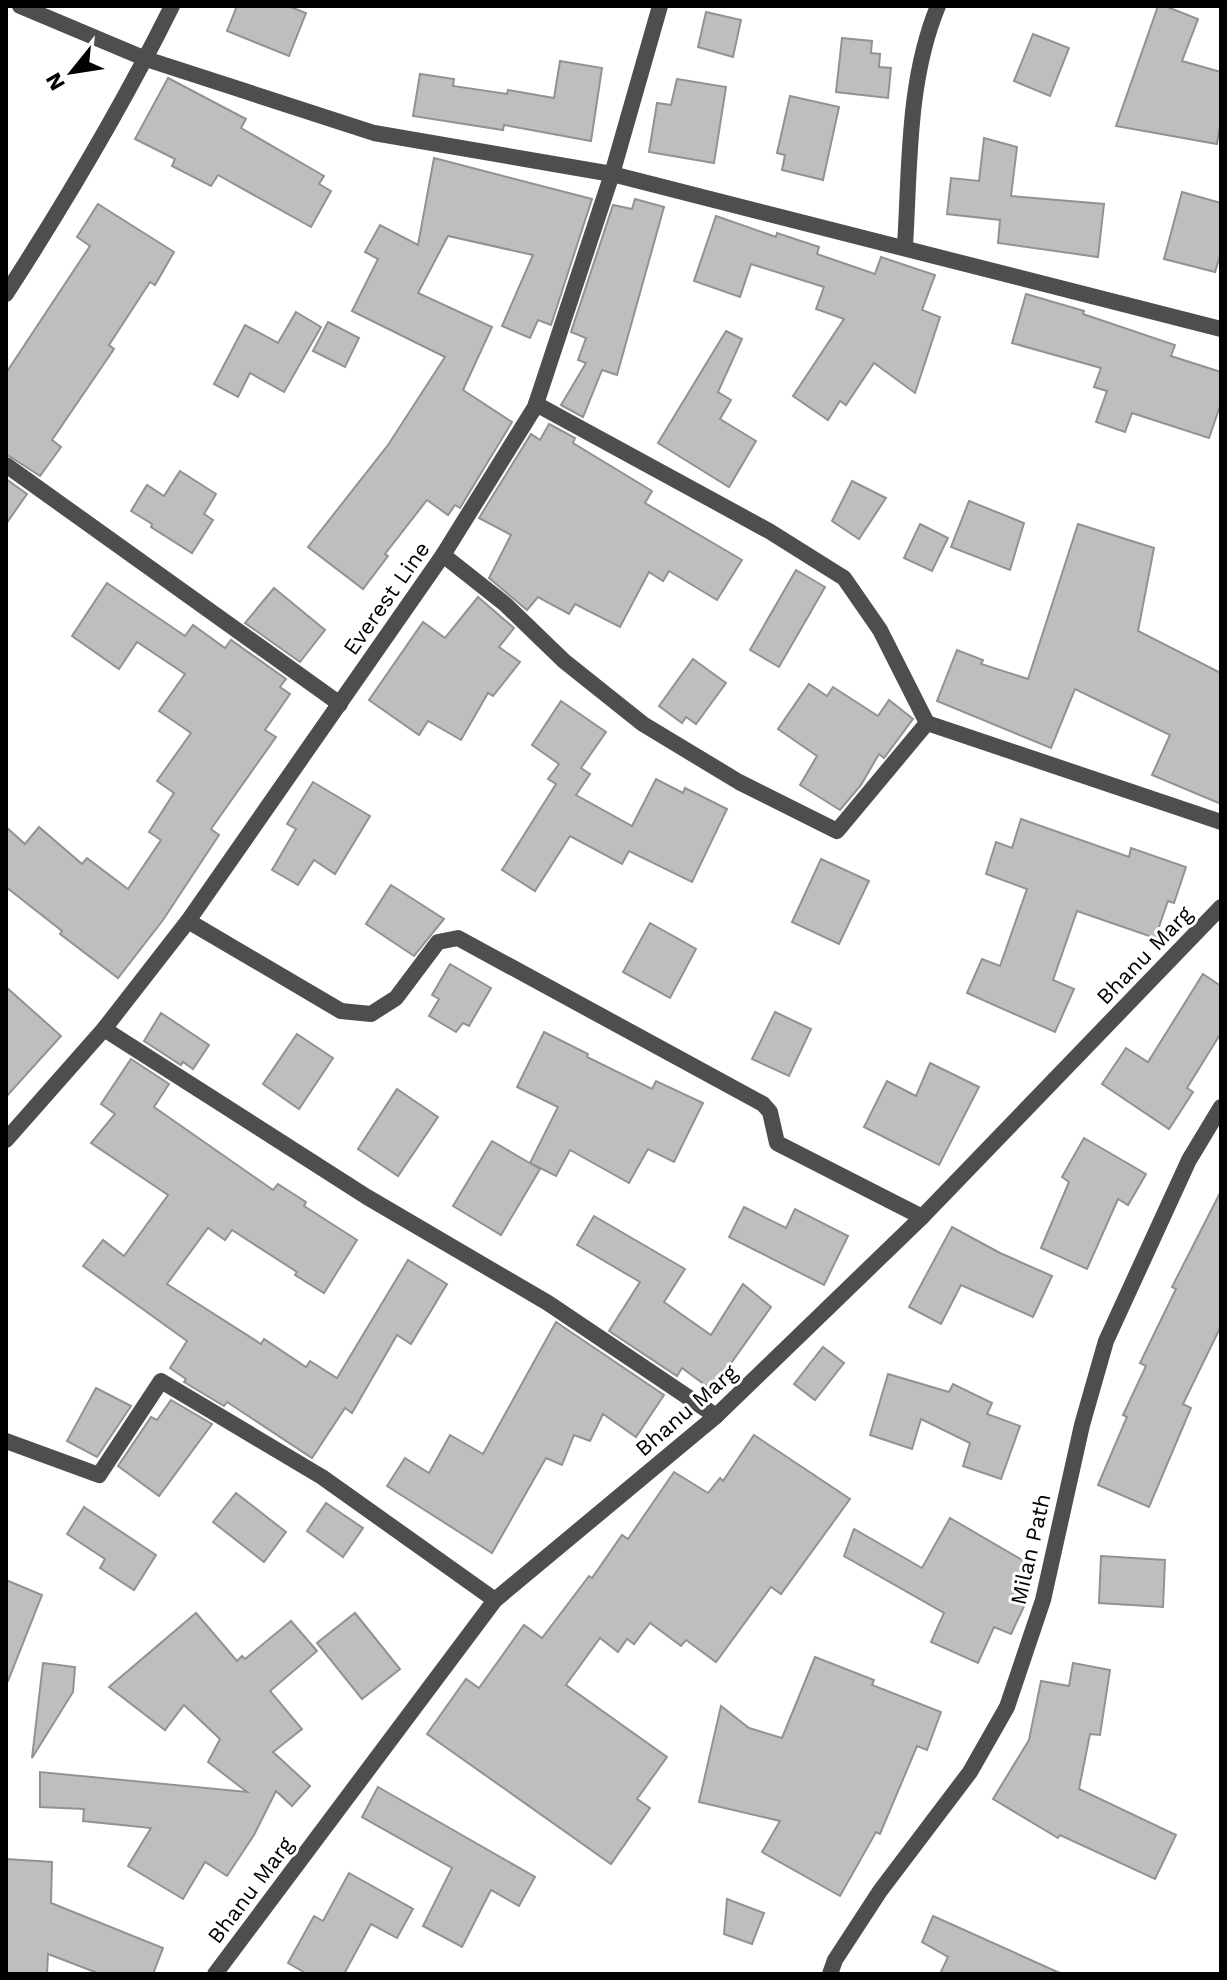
<svg xmlns="http://www.w3.org/2000/svg" width="1227" height="1980" viewBox="0 0 1227 1980" font-family="'Work Sans',sans-serif">
	<style>
		.building { fill: #bebebe; stroke: #929292; stroke-width: 2 }
		.lines { fill: none; stroke-linecap: round; stroke-linejoin: round }
		.minor { stroke: #4e4e4e; stroke-width: 16 }
		.labels { text-anchor: middle; stroke-width: 6; stroke-linejoin: round; paint-order: stroke }
		.street-label { font-size: 22px; fill: #000; stroke: #fff }
	</style>
	<rect width="100%" height="100%" fill="#fff"/>
	<g class="building">
		<polygon points="237,6 288,6 306,13 289,56 227,31"/>
		<polygon points="1158,6 1165,6 1198,19 1182,61 1221,72 1221,119 1217,144 1116,126"/>
		<polygon points="706,12 741,20 733,57 698,47"/>
		<polygon points="1033,34 1069,48 1050,96 1014,81"/>
		<polygon points="842,38 872,41 871,53 880,54 879,67 891,68 888,98 836,92"/>
		<polygon points="560,61 602,68 591,141 504,125 503,130 413,116 420,74 454,79 453,86 507,94 508,90 554,98"/>
		<polygon points="168,78 246,119 241,128 324,176 319,184 331,191 311,227 218,175 211,186 172,166 175,159 135,139"/>
		<polygon points="677,79 726,87 714,163 649,152 657,103 671,105"/>
		<polygon points="790,96 839,107 823,180 782,170 785,155 777,153"/>
		<polygon points="984,138 1017,147 1011,196 1104,204 1098,257 998,243 1000,220 947,214 951,178 979,181"/>
		<polygon points="434,158 592,199 551,325 538,320 530,338 502,326 533,255 448,236 418,293 492,327 463,390 512,422 460,508 455,505 448,515 427,500 385,554 388,556 363,589 308,547 388,445 445,357 352,311 378,259 365,252 380,225 418,245"/>
		<polygon points="1182,192 1221,203 1221,252 1215,272 1164,259"/>
		<polygon points="635,199 664,207 617,375 602,370 583,417 561,405 586,363 578,360 586,338 571,332 613,205 632,209"/>
		<polygon points="98,204 174,252 155,285 150,282 109,345 114,349 52,440 61,447 40,476 6,454 6,373 90,246 77,237"/>
		<polygon points="716,216 776,237 777,233 819,247 817,254 875,274 881,257 935,275 922,310 940,317 915,393 874,363 846,405 840,401 828,420 793,396 844,319 816,309 824,287 751,264 740,297 694,281"/>
		<polygon points="1026,294 1084,311 1083,314 1175,345 1171,356 1221,372 1221,403 1209,438 1132,413 1125,432 1096,422 1107,391 1094,387 1101,368 1012,343"/>
		<polygon points="296,312 321,327 284,392 250,373 238,397 214,384 245,325 278,343"/>
		<polygon points="328,322 359,338 345,367 313,351"/>
		<polygon points="726,331 742,339 718,392 731,400 720,419 756,441 729,487 658,443"/>
		<polygon points="549,424 575,438 573,443 652,491 645,503 742,560 717,600 669,571 663,581 649,572 620,627 575,604 569,614 538,597 527,610 489,578 511,535 479,518 531,434 540,440"/>
		<polygon points="180,471 216,494 204,514 213,520 192,553 151,527 152,524 131,511 147,485 164,496"/>
		<polygon points="6,479 27,494 6,524"/>
		<polygon points="852,481 886,498 859,539 832,521"/>
		<polygon points="969,501 1024,523 1010,570 951,547"/>
		<polygon points="920,524 948,538 932,571 904,558"/>
		<polygon points="1078,524 1154,548 1138,631 1221,673 1221,804 1152,775 1170,735 1075,689 1051,748 937,701 957,650 983,660 981,664 1028,679"/>
		<polygon points="796,570 825,587 779,667 750,650"/>
		<polygon points="107,583 185,636 193,625 225,648 231,640 286,679 280,687 290,694 265,730 276,737 211,829 219,835 163,920 118,978 60,934 62,931 6,887 6,827 25,844 39,827 82,864 87,858 128,889 161,840 149,832 174,793 157,781 191,733 159,711 185,674 137,642 119,669 72,636"/>
		<polygon points="274,588 325,630 300,662 245,623"/>
		<polygon points="478,597 514,628 499,647 520,662 493,696 488,693 461,740 428,721 419,735 369,700 423,622 445,638"/>
		<polygon points="693,659 726,683 696,724 686,717 682,723 659,706"/>
		<polygon points="809,684 827,696 833,687 878,716 889,700 913,719 884,758 879,754 861,785 840,810 800,785 817,756 778,729"/>
		<polygon points="561,701 606,732 581,768 590,774 576,795 632,826 656,779 683,793 685,788 727,809 692,882 629,851 622,864 570,836 535,891 502,870 556,784 548,779 559,764 532,745"/>
		<polygon points="313,782 370,816 335,874 314,860 298,885 272,870 296,829 287,824"/>
		<polygon points="1021,819 1129,857 1131,848 1186,867 1174,903 1168,901 1155,938 1077,911 1053,980 1074,989 1055,1032 967,993 982,959 1000,966 1027,889 986,874 996,842 1012,848"/>
		<polygon points="821,859 869,881 839,944 792,922"/>
		<polygon points="391,885 444,919 414,956 366,924"/>
		<polygon points="650,923 696,949 670,998 623,972"/>
		<polygon points="450,964 491,988 469,1026 463,1023 456,1032 429,1016 439,999 432,995"/>
		<polygon points="1203,974 1221,986 1221,1033 1187,1088 1193,1092 1169,1129 1102,1084 1126,1048 1148,1062"/>
		<polygon points="6,987 61,1036 6,1097"/>
		<polygon points="775,1012 811,1029 789,1076 752,1059"/>
		<polygon points="161,1013 209,1045 193,1069 183,1062 181,1065 144,1041"/>
		<polygon points="544,1032 588,1054 587,1057 652,1089 656,1081 703,1103 674,1162 648,1149 629,1183 570,1150 556,1176 530,1163 558,1107 517,1087"/>
		<polygon points="297,1034 333,1058 299,1109 263,1084"/>
		<polygon points="131,1059 169,1084 154,1107 273,1190 278,1184 306,1202 304,1206 357,1240 324,1293 295,1275 297,1272 232,1230 225,1240 208,1228 167,1284 261,1344 264,1339 306,1367 310,1361 337,1378 408,1260 447,1284 411,1344 397,1335 352,1413 345,1408 312,1458 227,1402 224,1406 184,1382 186,1379 170,1368 187,1341 83,1266 103,1240 124,1256 168,1195 91,1143 115,1114 101,1104"/>
		<polygon points="930,1063 979,1087 939,1165 864,1127 887,1081 916,1096"/>
		<polygon points="397,1089 438,1117 398,1176 358,1149"/>
		<polygon points="1084,1138 1146,1174 1128,1205 1118,1199 1087,1269 1041,1248 1069,1182 1062,1177"/>
		<polygon points="492,1141 540,1169 501,1235 453,1206"/>
		<polygon points="1221,1191 1221,1326 1183,1404 1191,1408 1149,1507 1098,1485 1127,1417 1123,1415 1146,1366 1140,1363 1176,1289 1172,1287"/>
		<polygon points="744,1207 786,1228 795,1209 848,1236 824,1285 729,1237"/>
		<polygon points="594,1216 685,1269 664,1302 711,1335 743,1284 771,1307 712,1390 682,1368 677,1376 609,1331 640,1282 577,1245"/>
		<polygon points="952,1227 1000,1253 1052,1276 1033,1317 961,1285 941,1324 909,1307"/>
		<polygon points="556,1322 664,1395 636,1437 603,1414 590,1441 574,1435 562,1465 546,1458 492,1553 387,1486 405,1458 429,1473 450,1435 483,1454"/>
		<polygon points="823,1347 844,1363 815,1400 794,1384"/>
		<polygon points="888,1374 949,1392 953,1384 992,1403 987,1414 1020,1426 1001,1479 963,1466 970,1443 921,1419 912,1449 870,1435"/>
		<polygon points="96,1388 131,1406 97,1457 67,1441"/>
		<polygon points="171,1400 212,1424 159,1496 118,1466 151,1417 157,1420"/>
		<polygon points="754,1435 850,1499 781,1594 771,1587 716,1662 686,1640 681,1646 650,1623 634,1644 627,1639 618,1652 600,1638 566,1685 667,1757 637,1799 650,1808 611,1864 427,1734 466,1679 479,1688 524,1625 542,1638 589,1576 592,1578 622,1535 628,1539 674,1472 708,1493 720,1478 723,1481"/>
		<polygon points="236,1493 286,1532 264,1562 213,1522"/>
		<polygon points="326,1503 363,1528 343,1557 307,1531"/>
		<polygon points="84,1507 156,1555 134,1590 100,1568 105,1559 67,1534"/>
		<polygon points="950,1518 1029,1564 1019,1599 1026,1602 1011,1634 994,1627 978,1663 931,1642 944,1613 844,1556 854,1529 922,1568"/>
		<polygon points="1101,1556 1165,1560 1163,1607 1099,1603"/>
		<polygon points="6,1580 42,1595 8,1681 6,1681"/>
		<polygon points="196,1613 237,1661 242,1656 245,1659 291,1621 317,1651 270,1691 302,1729 273,1752 310,1786 292,1806 276,1791 254,1835 227,1876 205,1862 183,1899 128,1866 151,1828 83,1821 84,1809 40,1807 40,1772 247,1792 208,1762 220,1739 184,1705 165,1730 109,1687"/>
		<polygon points="355,1613 400,1669 362,1699 317,1643"/>
		<polygon points="815,1657 874,1680 872,1685 941,1712 927,1750 917,1746 880,1834 876,1832 840,1896 762,1852 780,1821 699,1802 721,1706 749,1728 782,1738"/>
		<polygon points="43,1663 75,1667 73,1692 32,1758"/>
		<polygon points="1073,1663 1110,1670 1100,1735 1090,1734 1079,1789 1176,1835 1155,1879 1060,1835 1058,1838 993,1799 1029,1740 1041,1681 1069,1686"/>
		<polygon points="378,1787 535,1877 519,1906 491,1890 462,1947 423,1926 452,1868 362,1817"/>
		<polygon points="6,1859 52,1862 51,1903 163,1948 153,1974 100,1974 48,1954 47,1974 6,1974"/>
		<polygon points="349,1873 413,1909 397,1938 371,1924 344,1974 307,1974 288,1963 314,1916 323,1921"/>
		<polygon points="727,1899 764,1913 752,1944 724,1934"/>
		<polygon points="933,1916 1062,1974 940,1974 948,1957 922,1942"/>
	</g>
	<g class="lines">
		<g class="minor">
			<polyline points="20,6 146,59 374,133 612,174 1221,329"/>
			<path d="M905 246C910 166 907 81 938 6"/>
			<path d="M6 294C66 201 123 105 172 6"/>
			<polyline points="536,404 769,531 844,578 880,630 927,723"/>
			<polyline points="6,465 340,704"/>
			<polyline points="443,555 505,604 564,661 643,724 739,782 837,831 927,723 1221,822"/>
			<polyline points="188,921 341,1011 371,1014 396,998 438,942 458,938 763,1104 770,1112 777,1143 922,1217"/>
			<polyline points="104,1029 367,1197 548,1303 716,1416"/>
			<polyline points="6,1140 104,1029 188,921 443,555 535,407 612,174 660,6"/>
			<polyline points="6,1441 99,1475 161,1381 322,1477 495,1600"/>
			<polyline points="215,1974 495,1600 716,1416 922,1217 1221,907"/>
			<polyline points="830,1974 835,1960 880,1891 970,1772 1007,1707 1043,1600 1082,1425 1106,1341 1189,1160 1221,1107"/>
		</g>
	</g>
	<g class="labels">
		<g class="street-label">
			<text transform="translate(386 598) rotate(-55)" y="8">Everest Line</text>
			<text transform="translate(1144 955) rotate(-46)" y="8">Bhanu Marg</text>
			<text transform="translate(686 1410) rotate(-41)" y="8">Bhanu Marg</text>
			<text transform="translate(1030 1549) rotate(-77)" y="8">Milan Path</text>
			<text transform="translate(250 1890) rotate(-53)" y="8">Bhanu Marg</text>
		</g>
	</g>
	<rect width="1227" height="1980" fill="none" stroke="#000000" stroke-width="16"/>
	<g transform="translate(72 72) rotate(240)" stroke="#ffffff" stroke-width="6" paint-order="stroke">
	<path d="M0-6L14 30L0 20L-14 30Z" fill="#000000"/>
	<text y="-12" font-size="22" font-weight="bold" text-anchor="middle" fill="#000000">N</text>
	</g>
</svg>
